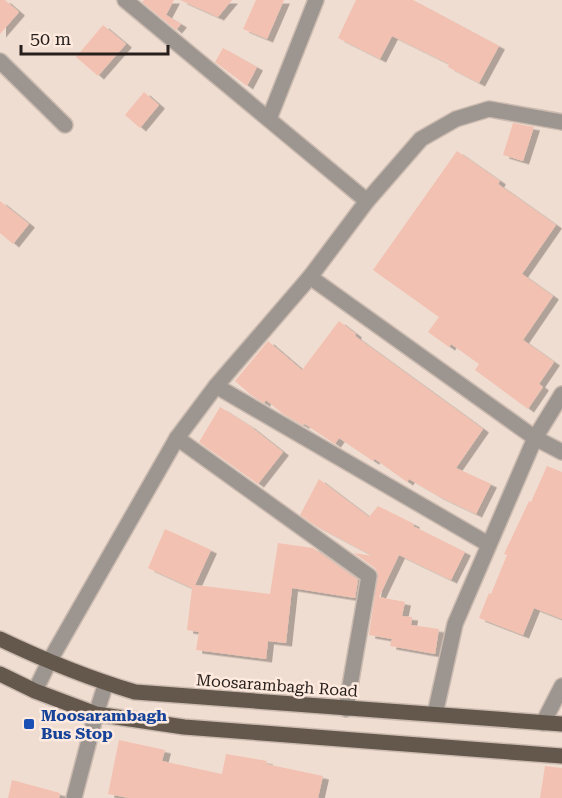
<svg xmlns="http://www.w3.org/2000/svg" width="562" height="798" viewBox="0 0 562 798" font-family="'Roboto Serif',serif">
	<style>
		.building { fill: #f2c1b1; filter: url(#shadow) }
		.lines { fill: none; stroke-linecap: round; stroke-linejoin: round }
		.minor-casing { stroke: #ccbbb0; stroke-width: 18 }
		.primary-casing { stroke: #ccbbb0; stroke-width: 18 }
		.minor { stroke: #9d9690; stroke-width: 15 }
		.primary { stroke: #64584d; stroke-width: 15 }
		.transit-dot { fill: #1a4fb4; stroke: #feeade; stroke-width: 2 }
		.labels { text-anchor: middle; stroke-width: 5; stroke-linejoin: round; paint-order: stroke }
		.street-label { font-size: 16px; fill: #261f1b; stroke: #feeade }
		.transit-label { font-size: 16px; font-weight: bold; fill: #164399; stroke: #feeade; text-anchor: start }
	</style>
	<defs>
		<filter id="shadow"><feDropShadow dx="6" dy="3.5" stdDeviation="0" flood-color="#0004"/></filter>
	</defs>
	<rect width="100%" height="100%" fill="#f0ddd1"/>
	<g class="building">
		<polygon points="0,0 5,0 19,12 0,34"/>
		<polygon points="144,0 174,0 166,15 181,24 176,30 142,2"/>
		<polygon points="180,0 232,0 218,17"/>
		<polygon points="256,0 284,0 267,39 243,29"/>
		<polygon points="356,0 413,0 499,46 479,83 448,67 449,64 392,36 380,59 338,38"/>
		<polygon points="103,25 126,44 98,76 76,57"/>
		<polygon points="223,48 257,67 247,86 215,62"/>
		<polygon points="144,92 159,105 140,128 125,115"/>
		<polygon points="513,123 534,127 523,161 503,155"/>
		<polygon points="457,151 500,181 498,184 556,225 522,274 553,296 523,340 554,362 539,384 543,387 528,409 475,370 479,364 451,344 449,347 428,332 439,317 373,270"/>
		<polygon points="0,201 29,224 13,244 0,233"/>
		<polygon points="339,321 356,334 355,336 483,429 456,468 491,484 476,514 438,496 409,479 407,482 375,459 373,461 339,438 335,444 305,424 303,425 283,414 266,400 264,403 251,395 235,381 268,341 302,370"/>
		<polygon points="220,407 250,426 283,452 258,484 199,442"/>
		<polygon points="547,466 562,472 562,619 534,608 523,635 479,618 489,593 491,594 507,555 504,554 529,501 531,502"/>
		<polygon points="319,479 369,517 378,506 414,524 413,526 465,552 451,580 399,555 379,597 405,602 402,616 412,617 411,625 439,629 435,654 390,646 392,639 369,635 378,573 375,568 354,553 373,556 316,526 300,515"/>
		<polygon points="165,529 211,550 195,585 270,594 278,543 313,548 358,580 355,598 292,588 286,643 268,641 266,659 196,650 199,632 187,630 192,588 148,568"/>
		<polygon points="119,740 165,750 162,761 222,774 226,754 267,761 266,764 323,776 318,798 129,798 108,794"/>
		<polygon points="545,766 562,768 562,798 540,798"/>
		<polygon points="12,780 60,793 59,798 8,798"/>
	</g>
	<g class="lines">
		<g class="minor-casing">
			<g id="minor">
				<polyline points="125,0 367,201"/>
				<polyline points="0,61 65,125"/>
				<polyline points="269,119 316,0"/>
				<polyline points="310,277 535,438 562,452"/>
				<polyline points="216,386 488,544"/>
				<polyline points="177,438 369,576 346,709"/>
				<polyline points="35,691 49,662 177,438 216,386 310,277 367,201 421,139 456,119 489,109 562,122"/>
				<polyline points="435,714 455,624 535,438 562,394"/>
				<polyline points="543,723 562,686"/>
				<polyline points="74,798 96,714 106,683"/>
			</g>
		</g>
		<g class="primary-casing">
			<g id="primary">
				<path d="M0 639C44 660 88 678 135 692L562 724"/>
				<polyline points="0,674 35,691 96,714 184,727 562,756"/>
			</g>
		</g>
		<use href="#minor" class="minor"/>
		<use href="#primary" class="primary"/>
	</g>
	<rect class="transit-dot" x="23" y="718" width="12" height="12" rx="3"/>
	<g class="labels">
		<g class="street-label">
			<text transform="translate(277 685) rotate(4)" y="6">Moosarambagh Road</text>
		</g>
		<g class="transit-label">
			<text x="41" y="721">Moosarambagh<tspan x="41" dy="18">Bus Stop</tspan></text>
		</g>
	</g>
	<path d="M21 45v9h147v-9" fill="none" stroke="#261f1b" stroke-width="3"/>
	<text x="30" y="45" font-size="18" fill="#261f1b" stroke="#feeade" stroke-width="4.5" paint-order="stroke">50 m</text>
</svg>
